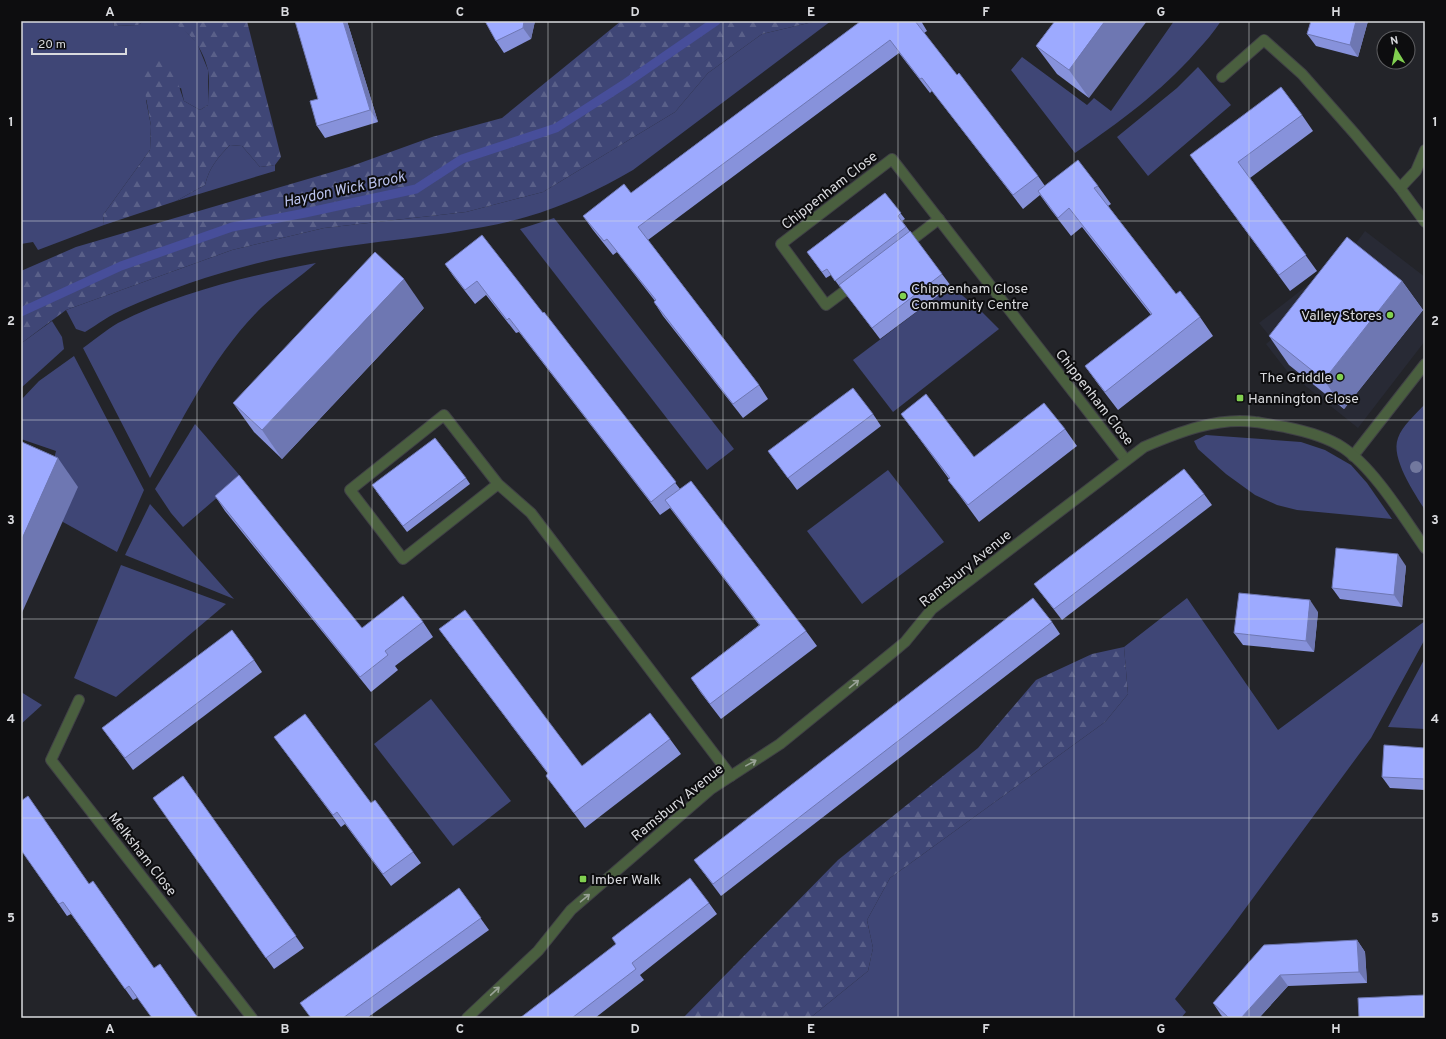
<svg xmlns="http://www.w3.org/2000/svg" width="1446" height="1039" viewBox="0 0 1446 1039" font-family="Overpass,sans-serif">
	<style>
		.built { fill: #282a35 }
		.green { fill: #3f4676 }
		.forest { fill: url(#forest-firs) }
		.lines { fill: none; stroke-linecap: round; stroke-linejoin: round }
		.stream { stroke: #474e9a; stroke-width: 9 }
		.service-casing { stroke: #404146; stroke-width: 12 }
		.minor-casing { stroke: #404146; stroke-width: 12 }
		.service { stroke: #4a5f3f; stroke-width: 10 }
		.minor { stroke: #4a5f3f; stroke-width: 10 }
		.tree { fill: #72789e }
		.wall { fill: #8792db }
		.shaded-wall { fill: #6e77b2 }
		.building { fill: #9daaff; stroke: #6e77b2 }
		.oneway { stroke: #99a396 }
		.grid { fill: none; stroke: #d9dade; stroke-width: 1; stroke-opacity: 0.55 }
		.poi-dot { fill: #81d050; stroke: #0d0d0f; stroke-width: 1.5 }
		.labels { text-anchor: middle; stroke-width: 4; stroke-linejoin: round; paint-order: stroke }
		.street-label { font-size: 14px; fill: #d9dade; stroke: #0d0d0f }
		.poi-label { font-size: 14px; fill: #d9dade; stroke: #0d0d0f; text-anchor: start }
		.water-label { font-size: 15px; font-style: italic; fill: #bac2ed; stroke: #0d0d0f }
		.neatline { fill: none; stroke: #d9dade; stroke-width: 1.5 }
		.grid-label { font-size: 13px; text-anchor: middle; font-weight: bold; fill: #d9dade }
	</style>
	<defs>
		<pattern id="forest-firs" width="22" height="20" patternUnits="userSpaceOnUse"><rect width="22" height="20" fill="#3f4676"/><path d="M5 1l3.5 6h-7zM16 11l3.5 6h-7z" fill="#5a6089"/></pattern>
	</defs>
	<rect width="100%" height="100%" fill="#232429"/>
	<polygon class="built" points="1365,231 1425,277 1425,341 1358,428 1287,371 1266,344 1272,339 1259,323 1349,253"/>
	<g class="green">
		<polygon points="21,21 113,21 114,26 138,25 144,21 168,21 181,26 197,43 208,70 208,105 200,110 184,101 181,88 146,100 151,126 150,150 103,215 104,225 38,250 33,242 21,244"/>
		<path d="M817 21H831L633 170C599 190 564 206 526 217 454 237 378 239 305 253 243 264 182 283 124 309 110 315 98 324 85 332L76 329 66 310 232 250 324 228 466 212 543 192 675 112 708 73 762 34Z"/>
		<path d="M1174 21H1221C1214 32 1205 42 1196 52 1161 92 1119 122 1075 153L1011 70 1022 57 1087 105 1094 98 1111 111Z"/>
		<polygon points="1198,67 1231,105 1148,176 1117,137 1177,88"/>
		<path d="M230 145 242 146 260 167 275 165V171L176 201 205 185C209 168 218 157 230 145Z"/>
		<polygon points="554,218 734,449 707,470 520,229"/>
		<path d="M316 263C299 278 279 291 262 307 213 355 183 419 150 478L83 348C94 340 106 330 118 323 180 292 248 276 316 263Z"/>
		<polygon points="951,286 982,312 999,329 893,412 853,360"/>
		<polygon points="52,321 62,337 64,349 21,388 21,345 23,342"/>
		<polygon points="74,356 144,490 117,552 63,522 50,475 56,451 21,439 21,400 39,381"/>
		<path d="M1425 404V510C1415 494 1390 458 1398 438 1402 426 1416 414 1425 404Z"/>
		<polygon points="195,424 241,477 183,527 171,513 155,489"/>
		<polygon points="1206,435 1301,442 1325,450 1351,465 1367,483 1392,519 1297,510 1277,505 1255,495 1226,474 1198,449 1194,441"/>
		<polygon points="888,470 944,542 862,604 807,531"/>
		<polygon points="150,504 234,599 125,555"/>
		<polygon points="121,565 226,604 116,697 74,678"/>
		<polygon points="1187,598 1278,730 1425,621 1425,639 1371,738 1228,932 1175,999 1186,1012 1181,1018 810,1018 868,971 873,948 867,920 890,878 1105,722 1128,694 1124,647"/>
		<polygon points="1425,658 1425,729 1388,727"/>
		<polygon points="21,692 42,705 21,724"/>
		<polygon points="431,699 511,801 453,846 374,744"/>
	</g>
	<g class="forest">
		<polygon points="113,21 144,21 138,25 114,26"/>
		<path d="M168 21H247L281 157 275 165 260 167 242 146 230 145C218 157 209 168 205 185L176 201 104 225 103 215 150 150 151 126 142 75 149 61H164L175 75 184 101 200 110 208 105C208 94 210 81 208 70 203 48 189 29 168 21Z"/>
		<polygon points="621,21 817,21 762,34 708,73 675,112 543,192 466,212 324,228 232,250 66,310 23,342 21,345 21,271 76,247 349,167 432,137 502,118"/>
		<polygon points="1124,647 1128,694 1105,722 890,878 867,920 873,948 868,971 810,1018 683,1018 838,860 978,748 1036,680 1092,654"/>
	</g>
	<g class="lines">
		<polyline class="stream" points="21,312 121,266 232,227 305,213 416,189 462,159 556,128 626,83 716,21"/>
		<g class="service-casing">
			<g id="service">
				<polyline points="905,245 939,219"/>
				<polyline points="854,284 826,305 781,244 892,159 1126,460"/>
				<polyline points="498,484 403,559 350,490 444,415 498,484 531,513 731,776"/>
			</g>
		</g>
		<g class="minor-casing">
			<g id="minor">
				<polyline points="1222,77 1264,40 1302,74 1355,134 1400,188 1425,222"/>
				<polyline points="1400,188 1416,171 1425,150"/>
				<polyline points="1353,456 1425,364"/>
				<polyline points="79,700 51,760 252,1018"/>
				<path d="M467 1018 538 951 571 910 711 789 780 744 893 652 905 642 932 609 1144 447C1179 432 1217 417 1255 422 1265 423 1275 426 1285 427 1305 431 1325 436 1342 447 1373 467 1404 518 1425 548"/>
			</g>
		</g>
		<use href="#service" class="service"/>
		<use href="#minor" class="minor"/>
	</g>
	<circle class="tree" cx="1416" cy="467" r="6"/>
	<g class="wall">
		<polygon points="295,21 347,21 378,122 325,138 317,126 318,99"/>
		<polygon points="485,21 535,21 531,39 504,53 496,41"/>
		<polygon points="861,21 921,21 927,31 924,33 957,75 1038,176 1045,186 1098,186 1111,204 1108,206 1176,294 1200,317 1213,336 1118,410 1098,384 1085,366 1151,315 1082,227 1071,236 1051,210 1040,195 1023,209 932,91 930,93 899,53 648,240 759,385 768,399 743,418 663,316 654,302 655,301 617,252 613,255 593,230 583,216 631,193"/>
		<polygon points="1055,21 1089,98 1057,74 1036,46"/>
		<polygon points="1311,21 1368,21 1358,57 1316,46 1307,34"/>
		<polygon points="1302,115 1313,131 1250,178 1317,271 1290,291 1190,155"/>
		<polygon points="885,193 905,219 902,221 951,286 880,339 840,286 840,287 831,275 826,278 807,252"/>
		<polygon points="445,264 543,313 680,489 806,631 817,646 721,719 701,693 691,678 759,625 670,508 660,515 519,332 516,333 486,295 475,304 454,277"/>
		<polygon points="1402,281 1423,310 1344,409 1289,365 1269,336"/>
		<polygon points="424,308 282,459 254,432 233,403"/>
		<polygon points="873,414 881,426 797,490 768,451"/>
		<polygon points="901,414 974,457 1065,429 1077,446 979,522 960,496 948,480 949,479 913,430"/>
		<polygon points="466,478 470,484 407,532 376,491"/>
		<polygon points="1204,494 1212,505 1062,620 1034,584"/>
		<polygon points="215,496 362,628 423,622 433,637 395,666 398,670 371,692 225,511"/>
		<polygon points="1406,566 1402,607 1340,599 1332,588"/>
		<polygon points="1318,612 1314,652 1243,645 1234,633"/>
		<polygon points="1052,622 1060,634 721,896 694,860"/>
		<polygon points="439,629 582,766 670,739 681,754 585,828 546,776 548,774 450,644"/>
		<polygon points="254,660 262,672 133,770 102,728"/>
		<polygon points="274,737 371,803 413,852 421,863 391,886 345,824 341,827"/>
		<polygon points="1425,748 1425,790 1390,788 1382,777"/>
		<polygon points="183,776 304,948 274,969 153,798"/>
		<polygon points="28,796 137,998 133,1000 71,914 67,916 21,850"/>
		<polygon points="459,888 489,930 367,1018 311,1018"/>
		<polygon points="709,903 717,914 640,975 644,980 595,1018 520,1018"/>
		<polygon points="1357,940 1365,952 1367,983 1288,986 1259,1018 1224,1018 1221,1015 1213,1003"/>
	</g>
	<g class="shaded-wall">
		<polygon points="343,21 347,21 378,122 370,110"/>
		<polygon points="524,21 535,21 531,39 523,28"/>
		<polygon points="1105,21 1147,21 1089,98 1069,70"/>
		<polygon points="1356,21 1368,21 1358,57 1350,45"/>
		<polygon points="404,279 424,308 282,459 262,430"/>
		<polygon points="1402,281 1423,310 1344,409 1324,380"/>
		<polygon points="58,458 78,487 21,615 21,541"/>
		<polygon points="1398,554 1406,566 1402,607 1394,595"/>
		<polygon points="1310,600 1318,612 1314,652 1306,641"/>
		<polygon points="1357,940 1365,952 1367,983 1359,972"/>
		<polygon points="1280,975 1288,986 1259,1018 1241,1018"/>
	</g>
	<g class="building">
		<polygon points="295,21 343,21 370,110 317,126 310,101 318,99"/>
		<polygon points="485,21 524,21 523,28 496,41"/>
		<polygon points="861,21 915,21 957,75 959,73 1038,176 1013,195 922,78 920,79 890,40 638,227 759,385 733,404 654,302 656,300 607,239 604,241 583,216 624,184 631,193"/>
		<polygon points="1055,21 1105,21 1069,70 1036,46"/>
		<polygon points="1311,21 1356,21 1350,45 1307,34"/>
		<polygon points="1281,87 1302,115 1238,162 1306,255 1279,275 1190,155"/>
		<polygon points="1078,160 1098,186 1094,188 1176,294 1180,291 1200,317 1105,392 1085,366 1152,314 1069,208 1058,218 1038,191"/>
		<polygon points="885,193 901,213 898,216 906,227 835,281 827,269 822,272 807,252"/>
		<polygon points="910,231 942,274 872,328 839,285"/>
		<polygon points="482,235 543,313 544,312 676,482 651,502 509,318 507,320 477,281 465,290 445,264"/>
		<polygon points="1347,237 1402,281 1324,380 1269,336"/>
		<polygon points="375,252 404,279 262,430 233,403"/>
		<polygon points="853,388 873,414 788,478 768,451"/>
		<polygon points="926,394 974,457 1044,403 1065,429 968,505 948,480 950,478 901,414"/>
		<polygon points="435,438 466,478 403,526 372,485"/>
		<polygon points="22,442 58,458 21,541 21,444"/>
		<polygon points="1184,469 1204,494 1054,609 1034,584"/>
		<polygon points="239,475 362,628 403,596 423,622 385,651 388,655 360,677 215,496"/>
		<polygon points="691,481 806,631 710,704 691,678 760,625 665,500"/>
		<polygon points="1336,548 1398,554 1394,595 1332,588"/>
		<polygon points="1239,593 1310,600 1306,641 1234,633"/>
		<polygon points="1033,598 1052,622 713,884 694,860"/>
		<polygon points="465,610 582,766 650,713 670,739 574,813 546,776 548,773 439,629"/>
		<polygon points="232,630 254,660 125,758 102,728"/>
		<polygon points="305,714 371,803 375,800 413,852 383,874 337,812 333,815 274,737"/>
		<polygon points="1384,745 1425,748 1425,779 1382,777"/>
		<polygon points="183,776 296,936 266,958 153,798"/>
		<polygon points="28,796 89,884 93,881 154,968 160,964 198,1018 152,1018 129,986 125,989 63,902 59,904 21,850 21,801"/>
		<polygon points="690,878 709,903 632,963 636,969 572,1018 520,1018 616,944 612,938"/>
		<polygon points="459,888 481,918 343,1018 311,1018 300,1003"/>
		<polygon points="1357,940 1359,972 1280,975 1241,1018 1229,1018 1213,1003 1264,945"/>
		<polygon points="1425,995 1425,1018 1359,1018 1358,998"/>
	</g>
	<defs><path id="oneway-shaft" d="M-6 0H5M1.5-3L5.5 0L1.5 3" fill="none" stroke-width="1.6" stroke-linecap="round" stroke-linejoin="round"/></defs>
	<g class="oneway">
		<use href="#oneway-shaft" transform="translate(854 684) rotate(-39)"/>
		<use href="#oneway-shaft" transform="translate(751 763) rotate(-29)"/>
		<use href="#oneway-shaft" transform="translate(585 898) rotate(-40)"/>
		<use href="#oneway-shaft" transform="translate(495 991) rotate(-43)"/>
	</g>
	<path class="grid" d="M197 21V1018M372 21V1018M548 21V1018M723 21V1018M898 21V1018M1074 21V1018M1249 21V1018M21 221H1425M21 420H1425M21 619H1425M21 818H1425"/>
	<g class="poi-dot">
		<circle cx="903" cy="296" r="4"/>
		<circle cx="1390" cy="315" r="4"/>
		<circle cx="1340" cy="377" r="4"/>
		<rect x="1236" y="394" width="8" height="8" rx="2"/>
		<rect x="579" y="875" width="8" height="8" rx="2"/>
	</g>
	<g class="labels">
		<g class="street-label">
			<text transform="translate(829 190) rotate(-38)" y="5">Chippenham Close</text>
			<text transform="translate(1095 397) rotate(52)" y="5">Chippenham Close</text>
			<text transform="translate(965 568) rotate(-39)" y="5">Ramsbury Avenue</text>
			<text transform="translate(677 802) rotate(-39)" y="5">Ramsbury Avenue</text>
			<text transform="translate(143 854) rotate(52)" y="5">Melksham Close</text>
		</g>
		<g class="poi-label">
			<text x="911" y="293">Chippenham Close<tspan x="911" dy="16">Community Centre</tspan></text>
			<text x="1382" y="320" text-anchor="end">Valley Stores</text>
			<text x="1332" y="382" text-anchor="end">The Griddle</text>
			<text x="1248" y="403">Hannington Close</text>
			<text x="591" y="884">Imber Walk</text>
		</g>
		<g class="water-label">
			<text transform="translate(344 189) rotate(-12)" y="5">Haydon Wick Brook</text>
		</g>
	</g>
	<rect width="1446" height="1039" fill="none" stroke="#0d0d0f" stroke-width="44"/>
	<g transform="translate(1396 50) rotate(350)"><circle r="19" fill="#0d0d0f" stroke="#5f5f62"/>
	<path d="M0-3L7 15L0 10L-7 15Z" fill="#81d050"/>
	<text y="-6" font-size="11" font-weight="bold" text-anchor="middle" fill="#d9dade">N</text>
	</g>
	<path d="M32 48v6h94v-6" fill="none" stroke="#d9dade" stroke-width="2"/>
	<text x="38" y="48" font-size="12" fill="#d9dade" stroke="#0d0d0f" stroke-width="3" paint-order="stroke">20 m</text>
	<rect x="22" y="22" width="1402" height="995" class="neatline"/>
	<g class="grid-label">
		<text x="110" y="16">A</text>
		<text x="285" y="16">B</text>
		<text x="460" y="16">C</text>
		<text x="635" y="16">D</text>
		<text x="811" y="16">E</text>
		<text x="986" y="16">F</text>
		<text x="1161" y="16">G</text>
		<text x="1336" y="16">H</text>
		<text x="11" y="126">1</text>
		<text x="1435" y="126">1</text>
		<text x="11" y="325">2</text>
		<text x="1435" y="325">2</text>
		<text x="11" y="524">3</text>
		<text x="1435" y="524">3</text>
		<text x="11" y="723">4</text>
		<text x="1435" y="723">4</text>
		<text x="11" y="922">5</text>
		<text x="1435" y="922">5</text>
		<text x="110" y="1033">A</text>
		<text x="285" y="1033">B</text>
		<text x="460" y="1033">C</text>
		<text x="635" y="1033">D</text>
		<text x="811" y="1033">E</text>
		<text x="986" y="1033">F</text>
		<text x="1161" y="1033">G</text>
		<text x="1336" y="1033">H</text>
	</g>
</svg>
